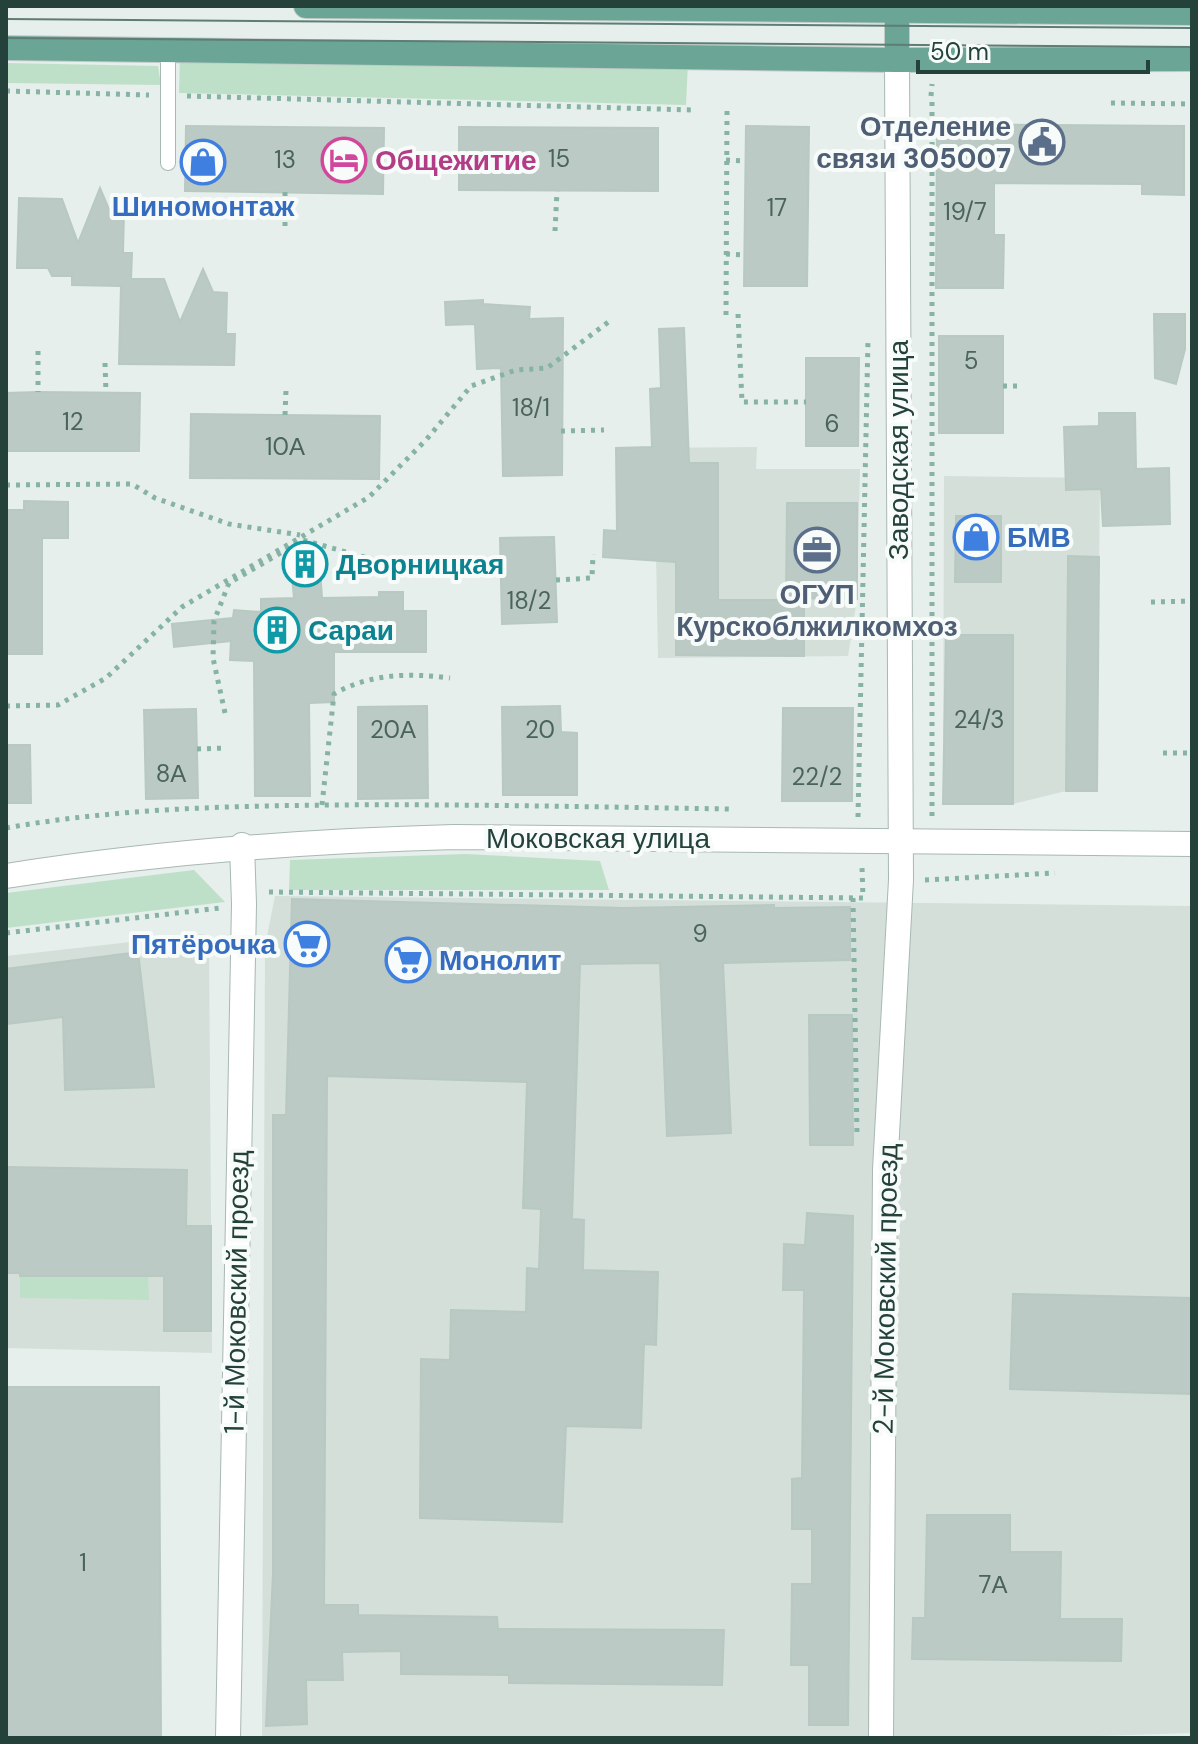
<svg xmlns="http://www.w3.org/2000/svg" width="1198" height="1744" viewBox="0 0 1198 1744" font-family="'DM Sans',sans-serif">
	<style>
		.built { fill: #d4dfda }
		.green { fill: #bfe0c8 }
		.building { fill: #bbcac4; stroke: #b8c9c2; stroke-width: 2 }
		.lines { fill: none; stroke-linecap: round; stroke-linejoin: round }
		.service-casing { stroke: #a8b8b2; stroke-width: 16 }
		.minor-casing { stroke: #a8b8b2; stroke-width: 26 }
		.tertiary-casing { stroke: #a8b8b2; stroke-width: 26 }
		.primary-casing { stroke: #c2cac8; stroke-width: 26 }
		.path { stroke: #86b3a5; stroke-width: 5; stroke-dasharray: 4 6; stroke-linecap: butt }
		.service { stroke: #fff; stroke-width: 14 }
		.minor { stroke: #fff; stroke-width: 24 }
		.tertiary { stroke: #fff; stroke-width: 24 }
		.primary { stroke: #6aa596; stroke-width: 24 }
		.tram { stroke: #5f7d75; stroke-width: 2 }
		.labels { text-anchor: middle; stroke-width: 8; stroke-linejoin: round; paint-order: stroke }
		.number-label { font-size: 24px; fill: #4a645c }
		.service-label { font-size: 28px; font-weight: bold; fill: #4e5e75; stroke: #f7fbf9; text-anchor: end }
		.hotel-label { font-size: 28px; font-weight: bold; fill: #b23c85; stroke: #f7fbf9; text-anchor: start }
		.shop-label { font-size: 28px; font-weight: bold; fill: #366cbe; stroke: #f7fbf9; text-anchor: start }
		.street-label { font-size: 28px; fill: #24423a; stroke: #f7fbf9 }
		.culture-label { font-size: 28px; font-weight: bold; fill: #0d838f; stroke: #f7fbf9; text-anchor: start }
	</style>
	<rect width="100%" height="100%" fill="#e6efeb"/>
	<g class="built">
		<polygon points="757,447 756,469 860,469 857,599 848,656 658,658 654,448"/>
		<polygon points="944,476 1100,478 1097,791 1066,791 1013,804 943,804"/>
		<polygon points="275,896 1192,906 1192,1733 1034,1738 262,1738 265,946"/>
		<polygon points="202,934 209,941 212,1353 6,1348 6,956"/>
	</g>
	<g class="green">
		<polygon points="180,57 688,62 686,105 179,93"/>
		<polygon points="6,63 158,66 161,85 6,83"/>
		<polygon points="465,854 600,861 609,890 289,890 290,860"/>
		<polygon points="194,870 225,902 6,928 6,893"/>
		<polygon points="20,1276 148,1276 149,1300 20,1298"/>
	</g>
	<g class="building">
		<polygon points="937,124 1184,126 1184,195 1142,194 1142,184 994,183 994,235 1004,235 1003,288 936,288"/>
		<polygon points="186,126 384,128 383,194 185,191"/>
		<polygon points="746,126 809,127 807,286 744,286"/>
		<polygon points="459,127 658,128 658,191 459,190"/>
		<polygon points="100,188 110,212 124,212 123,253 132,253 131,279 164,279 180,322 203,269 213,292 227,293 226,334 235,334 234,365 119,364 121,286 72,285 72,276 52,276 48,268 17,268 19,198 62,199 78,243"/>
		<polygon points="483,300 483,304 530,307 529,319 563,318 562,475 503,476 501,368 477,369 475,324 446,325 445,302"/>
		<polygon points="1154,314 1185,314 1185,349 1176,384 1155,378"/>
		<polygon points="684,328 689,463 718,463 718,600 804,600 804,656 676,655 676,562 603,557 604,530 617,531 616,448 652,447 650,389 661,388 659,329"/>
		<rect x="939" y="336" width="64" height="97"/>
		<polygon points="806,358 859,358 858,446 806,446"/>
		<polygon points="38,392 140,393 139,451 6,451 6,393"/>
		<polygon points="1099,413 1135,413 1136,469 1169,468 1170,524 1103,526 1101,489 1066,490 1064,427 1099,426"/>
		<polygon points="191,414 380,416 379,479 190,478"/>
		<polygon points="24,501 68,502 68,538 42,538 42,654 6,654 6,510 24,510"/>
		<polygon points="787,503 857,503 857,599 786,598"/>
		<polygon points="956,516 1001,516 1001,582 955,582"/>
		<polygon points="554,537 557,622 502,624 500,538"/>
		<polygon points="319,554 322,598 379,597 379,592 403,592 403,611 426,611 426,652 334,652 334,702 309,703 310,796 255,796 254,661 230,660 231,641 174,647 172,624 233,618 234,610 261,612 261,599 294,598 290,556"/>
		<polygon points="1068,556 1099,557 1097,791 1066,791"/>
		<polygon points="946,635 1013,635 1013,804 943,804"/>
		<polygon points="427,706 428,798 358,799 358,707"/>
		<polygon points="560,706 561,732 577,733 577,795 503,795 502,707"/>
		<polygon points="783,708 853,708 852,801 782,801"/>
		<polygon points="196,709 198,798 146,799 144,710"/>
		<polygon points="6,745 30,745 31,803 6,803"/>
		<polygon points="292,899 625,908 774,905 774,908 850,907 850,960 723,963 731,1133 667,1136 660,963 580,964 572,1219 584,1220 583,1270 658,1272 656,1345 644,1344 641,1428 566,1426 562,1522 420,1518 421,1359 450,1360 451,1310 526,1312 527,1268 539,1269 541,1209 523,1208 527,1082 327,1076 324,1605 358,1605 358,1615 497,1617 498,1629 724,1630 722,1685 509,1683 509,1675 401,1674 401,1651 342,1652 343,1680 306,1680 307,1724 266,1726 273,1573 273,1115 286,1115"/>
		<polygon points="138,952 154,1087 65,1090 63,1017 6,1024 6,969"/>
		<polygon points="809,1015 852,1015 853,1145 810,1145"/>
		<polygon points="6,1167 187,1170 186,1226 211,1226 211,1331 164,1331 164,1276 20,1276 20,1273 6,1273"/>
		<polygon points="807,1213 853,1216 848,1725 809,1725 809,1665 791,1665 792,1584 812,1584 812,1529 792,1529 792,1479 802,1478 804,1290 783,1290 784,1244 805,1245"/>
		<polygon points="1013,1294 1192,1298 1192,1394 1010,1389"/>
		<polygon points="6,1387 159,1387 161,1738 6,1738"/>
		<polygon points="927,1515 1010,1515 1010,1552 1061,1552 1060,1619 1122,1619 1121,1661 912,1659 913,1618 925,1618"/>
	</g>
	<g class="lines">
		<g class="service-casing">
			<polyline id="service" points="168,50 168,163"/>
		</g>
		<g class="minor-casing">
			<g id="minor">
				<polyline points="228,1738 244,904 242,845"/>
				<polyline points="881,1738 885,1170 901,880 897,60"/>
			</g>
		</g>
		<g class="tertiary-casing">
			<path id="tertiary" d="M6 876C158 852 301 841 454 837L1192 844"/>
		</g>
		<g class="primary-casing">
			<g id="primary">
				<polyline points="306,6 1192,13"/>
				<polyline points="897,11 897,60"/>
				<polyline points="6,48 897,60 1192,59"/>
			</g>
		</g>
		<g class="path">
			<polyline points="6,91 149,95"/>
			<polyline points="187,96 693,110"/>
			<polyline points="931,96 932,84"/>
			<polyline points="1111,103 1192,104"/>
			<polyline points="726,160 745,161"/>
			<polyline points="285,226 285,192"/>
			<polyline points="555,231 557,191"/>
			<polyline points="726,254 744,255"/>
			<polyline points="738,314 742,402 806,402"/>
			<polyline points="726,315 727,111"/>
			<polyline points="38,351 38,392"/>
			<polyline points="105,363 106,393"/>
			<polyline points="1003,386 1023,386"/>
			<polyline points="285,415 286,390"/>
			<polyline points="561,431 604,430"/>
			<polyline points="6,485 132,484 155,498 229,524 300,535"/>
			<polyline points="556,580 592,578 593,554"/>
			<polyline points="1151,602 1192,601"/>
			<polyline points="6,706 58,705 106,678 182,607 369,497 426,440 471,386 516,370 547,368 611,320"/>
			<polyline points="225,713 213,658 214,621 229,583 303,540 400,567 440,566"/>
			<polyline points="197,749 226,748"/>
			<polyline points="1163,753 1192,753"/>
			<path d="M322 805 334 694C371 673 409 673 450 678"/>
			<polyline points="932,816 932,101"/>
			<polyline points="858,817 868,339"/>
			<path d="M6 828C113 809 223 806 332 805 465 804 598 807 732 809"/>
			<polyline points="925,880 1055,873"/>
			<polyline points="269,892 863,898 862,867"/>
			<polyline points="853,898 857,1136"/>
			<polyline points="6,933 220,908"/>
		</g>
		<use href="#service" class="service"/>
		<use href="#minor" class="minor"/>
		<use href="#tertiary" class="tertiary"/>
		<use href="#primary" class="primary"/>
		<g class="tram">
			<polyline points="6,19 1192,28"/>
			<polyline points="6,38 1192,47"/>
		</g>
	</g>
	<defs>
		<g id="civic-ring" transform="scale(2.3)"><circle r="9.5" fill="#f7fbf9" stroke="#5c6f8a" stroke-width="1.5"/><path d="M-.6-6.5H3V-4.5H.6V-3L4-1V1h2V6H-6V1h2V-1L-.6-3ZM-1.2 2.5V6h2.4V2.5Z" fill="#5c6f8a"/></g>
		<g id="hotel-ring" transform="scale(2.3)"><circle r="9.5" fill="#f7fbf9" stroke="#d1479c" stroke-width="1.5"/><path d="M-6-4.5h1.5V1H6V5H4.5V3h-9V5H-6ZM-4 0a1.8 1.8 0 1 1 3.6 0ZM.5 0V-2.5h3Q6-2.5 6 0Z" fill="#d1479c"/></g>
		<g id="shop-ring" transform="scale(2.3)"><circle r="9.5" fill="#f7fbf9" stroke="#3f7fe0" stroke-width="1.5"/><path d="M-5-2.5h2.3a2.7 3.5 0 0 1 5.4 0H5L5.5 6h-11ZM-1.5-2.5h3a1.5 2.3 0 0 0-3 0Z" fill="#3f7fe0"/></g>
		<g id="office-ring" transform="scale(2.3)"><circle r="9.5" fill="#f7fbf9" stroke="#5c6f8a" stroke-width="1.5"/><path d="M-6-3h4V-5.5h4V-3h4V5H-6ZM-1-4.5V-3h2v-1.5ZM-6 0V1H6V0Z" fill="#5c6f8a"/></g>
		<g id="building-ring" transform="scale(2.3)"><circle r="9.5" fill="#f7fbf9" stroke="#0f9aa8" stroke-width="1.5"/><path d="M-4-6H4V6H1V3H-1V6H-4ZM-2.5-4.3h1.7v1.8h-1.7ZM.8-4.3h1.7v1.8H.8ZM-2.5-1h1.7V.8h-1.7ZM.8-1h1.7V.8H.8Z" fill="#0f9aa8"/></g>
		<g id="supermarket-ring" transform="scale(2.3)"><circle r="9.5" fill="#f7fbf9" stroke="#3f7fe0" stroke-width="1.5"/><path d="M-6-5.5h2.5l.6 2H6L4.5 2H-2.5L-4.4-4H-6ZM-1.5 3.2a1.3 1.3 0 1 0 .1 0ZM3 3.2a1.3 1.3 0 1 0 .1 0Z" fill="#3f7fe0"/></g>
	</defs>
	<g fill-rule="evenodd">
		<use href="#civic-ring" x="1042" y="142"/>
		<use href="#hotel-ring" x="344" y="160"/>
		<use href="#shop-ring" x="203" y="162"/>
		<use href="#shop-ring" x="976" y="537"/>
		<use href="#office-ring" x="817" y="550"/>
		<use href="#building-ring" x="305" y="564"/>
		<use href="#building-ring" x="277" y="630"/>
		<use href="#supermarket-ring" x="307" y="944"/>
		<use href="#supermarket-ring" x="408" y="960"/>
	</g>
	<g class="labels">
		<g class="number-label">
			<text x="559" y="167">15</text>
			<text x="285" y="168">13</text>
			<text x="777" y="216">17</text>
			<text x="965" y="220">19/7</text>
			<text x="971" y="369">5</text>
			<text x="531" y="416">18/1</text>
			<text x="73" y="430">12</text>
			<text x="832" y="432">6</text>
			<text x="285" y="455">10А</text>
			<text x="529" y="609">18/2</text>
			<text x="979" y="728">24/3</text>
			<text x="393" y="738">20А</text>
			<text x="540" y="738">20</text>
			<text x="171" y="782">8А</text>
			<text x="817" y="785">22/2</text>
			<text x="700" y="942">9</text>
			<text x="83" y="1571">1</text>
			<text x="993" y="1593">7А</text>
		</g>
		<g class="service-label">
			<text x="1011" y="136">Отделение<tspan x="1011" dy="32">связи 305007</tspan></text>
			<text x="817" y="604" text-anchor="middle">ОГУП<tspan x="817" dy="32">Курскоблжилкомхоз</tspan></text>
		</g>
		<g class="hotel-label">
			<text x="375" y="170">Общежитие</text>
		</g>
		<g class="shop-label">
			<text x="203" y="216" text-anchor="middle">Шиномонтаж</text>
			<text x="1007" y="547">БМВ</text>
			<text x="276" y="954" text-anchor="end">Пятёрочка</text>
			<text x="439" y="970">Монолит</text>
		</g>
		<g class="street-label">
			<text transform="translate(898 450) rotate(-90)" y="10">Заводская улица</text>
			<text x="598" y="848">Моковская улица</text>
			<text transform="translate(885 1289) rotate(-89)" y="10">2-й Моковский проезд</text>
			<text transform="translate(236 1292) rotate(-89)" y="10">1-й Моковский проезд</text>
		</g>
		<g class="culture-label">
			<text x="336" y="574">Дворницкая</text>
			<text x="308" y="640">Сараи</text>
		</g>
	</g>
	<rect width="1198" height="1744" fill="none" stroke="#24423a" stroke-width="16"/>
	<path d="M918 60v12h230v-12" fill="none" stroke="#24423a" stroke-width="4"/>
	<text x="930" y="60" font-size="24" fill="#24423a" stroke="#f7fbf9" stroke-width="6" paint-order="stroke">50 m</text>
</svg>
